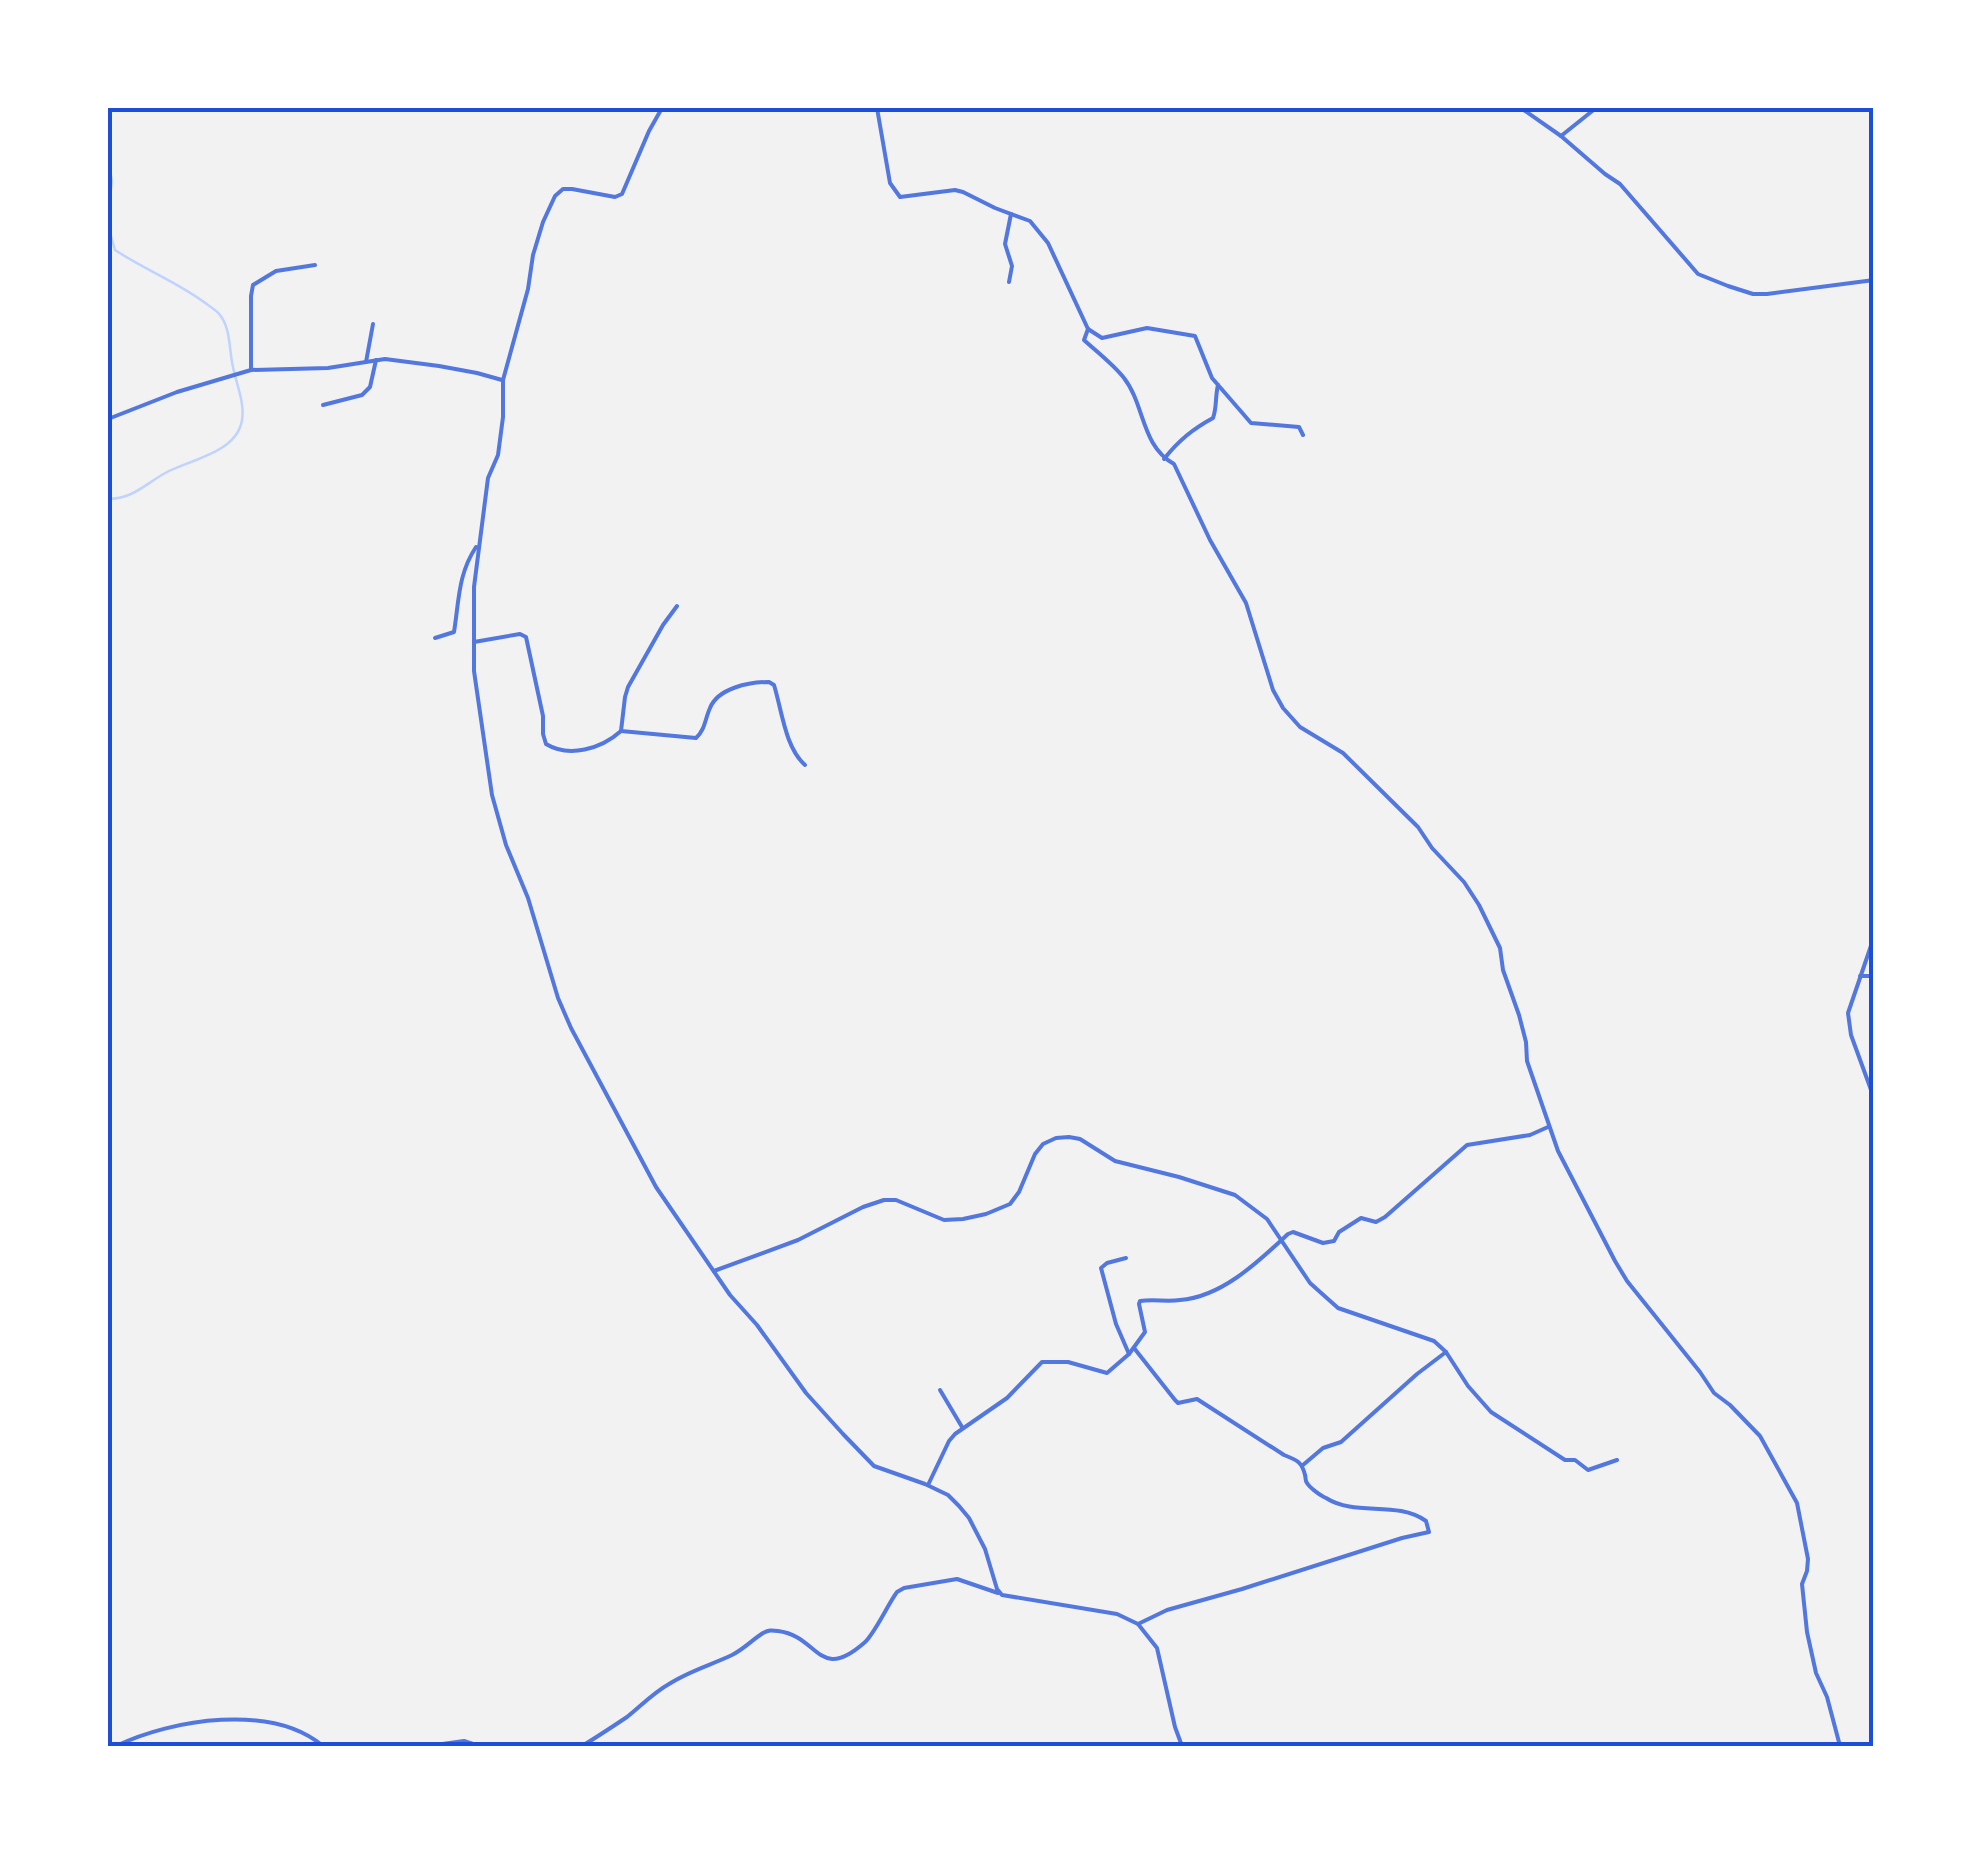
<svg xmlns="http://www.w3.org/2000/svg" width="1981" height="1854" viewBox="0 0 1981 1854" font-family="'Fira Sans',sans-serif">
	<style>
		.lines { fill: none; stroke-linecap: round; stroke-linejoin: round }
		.stream { stroke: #bfd3fe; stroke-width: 2.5 }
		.minor { stroke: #5277de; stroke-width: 4 }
		.neatline { fill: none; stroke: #1d4ed8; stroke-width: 4 }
	</style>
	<rect width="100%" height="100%" fill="#f2f2f2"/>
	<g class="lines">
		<g class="stream">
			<polyline points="108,160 112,181 108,213"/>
			<path d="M108 226 115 250C145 270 180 283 208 305 212 308 217 311 220 315 231 329 229 351 233 367 236 383 245 403 242 420 237 452 193 459 169 471 147 482 134 499 108 499"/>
		</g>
		<g class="minor">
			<polyline points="662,108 649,131 622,194 615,197 572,189 563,189 555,196 543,222 533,255 528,289 503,380 503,417 498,455 488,478 474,587 474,671 492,795 506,845 528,898 558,998 571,1028 656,1187 730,1295 757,1325 806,1393 843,1434 874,1466 925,1484 948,1495 959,1506 969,1518 985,1549 997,1589 1002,1595 1117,1614 1138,1624 1157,1648 1175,1727 1182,1746"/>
			<polyline points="877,108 890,183 900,197 955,190 963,192 995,208 1030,221 1048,243 1088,329 1102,338 1147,328 1195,336 1212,378 1251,423 1299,427 1303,435"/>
			<polyline points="1521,108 1561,136 1605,174 1620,184 1698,274 1728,286 1753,294 1767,294 1874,280"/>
			<polyline points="1561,136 1596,108"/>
			<polyline points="1009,282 1012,266 1005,244 1011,214"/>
			<path d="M1088 329 1084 340C1097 352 1113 364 1124 378 1145 405 1141 446 1174 464L1210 540 1246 603 1273 690 1283 708 1300 727 1343 753 1418 827 1432 848 1464 882 1479 905 1500 948 1503 970 1519 1015 1526 1042 1527 1061 1558 1151 1615 1261 1627 1281 1700 1372 1714 1393 1730 1405 1760 1436 1797 1503 1808 1559 1807 1571 1802 1584 1807 1632 1816 1673 1827 1697 1840 1746"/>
			<polyline points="366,362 373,324"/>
			<polyline points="251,370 251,296 253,285 276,271 315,265"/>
			<polyline points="323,405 362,395 370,387 376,360"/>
			<polyline points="108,419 177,392 251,370 328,368 385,359 439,366 477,373 502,380"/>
			<path d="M1164 459C1179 440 1193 429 1213 418 1217 407 1215 397 1218 385"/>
			<path d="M435 638 454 632C459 601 458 574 476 547"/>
			<path d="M474 642 520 634 526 637 543 716V734L546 744C569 758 601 749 621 731L625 697 628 687 663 625 677 606"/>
			<path d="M621 731 696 738C705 730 705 719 710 708 718 688 749 682 769 682L774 685C782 711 785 747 805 765"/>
			<polyline points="1874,937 1848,1013 1851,1035 1874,1098"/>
			<polyline points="1860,976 1874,976"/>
			<polyline points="1126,1258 1107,1263 1101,1268 1116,1324 1129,1354"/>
			<polyline points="714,1271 798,1240 863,1207 884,1200 896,1200 944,1220 963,1219 986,1214 1010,1204 1019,1192 1035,1154 1043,1144 1056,1138 1069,1137 1080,1139 1115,1161 1179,1177 1235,1195 1267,1219 1310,1283 1338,1308 1434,1341 1446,1352"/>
			<path d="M1134 1348 1175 1400 1178 1403 1197 1399 1284 1455C1297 1460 1302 1462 1305 1475 1306 1478 1305 1481 1307 1483 1310 1488 1321 1496 1326 1498 1356 1517 1396 1500 1426 1521L1429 1532 1402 1538 1242 1589 1167 1610 1138 1624"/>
			<polyline points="940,1390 962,1427"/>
			<polyline points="1303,1465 1323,1448 1341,1442 1417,1374 1446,1352 1468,1386 1491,1412 1565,1460 1575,1460 1588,1470 1617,1460"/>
			<path d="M928 1485 949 1441 955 1434 1007 1398 1042 1362H1068L1107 1373 1129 1354 1145 1332 1139 1304 1140 1301C1154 1299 1167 1302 1180 1300 1222 1297 1259 1261 1288 1234L1293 1232 1323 1243 1334 1241 1339 1232 1361 1218 1376 1222 1385 1217 1467 1145 1530 1135 1548 1127"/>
			<path d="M116 1746C172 1719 272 1703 323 1746"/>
			<polyline points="428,1746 464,1741 479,1746"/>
			<path d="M582 1746C597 1737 612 1727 627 1717 641 1706 653 1693 669 1684 689 1671 711 1665 732 1655 744 1649 752 1640 763 1633 769 1630 771 1630 778 1631 819 1636 818 1683 864 1643 874 1635 888 1604 897 1592L904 1588 957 1579 998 1593"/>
		</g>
	</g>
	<rect width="1981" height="1854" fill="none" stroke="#ffffff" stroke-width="220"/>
	<rect x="110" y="110" width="1761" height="1634" class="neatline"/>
</svg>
